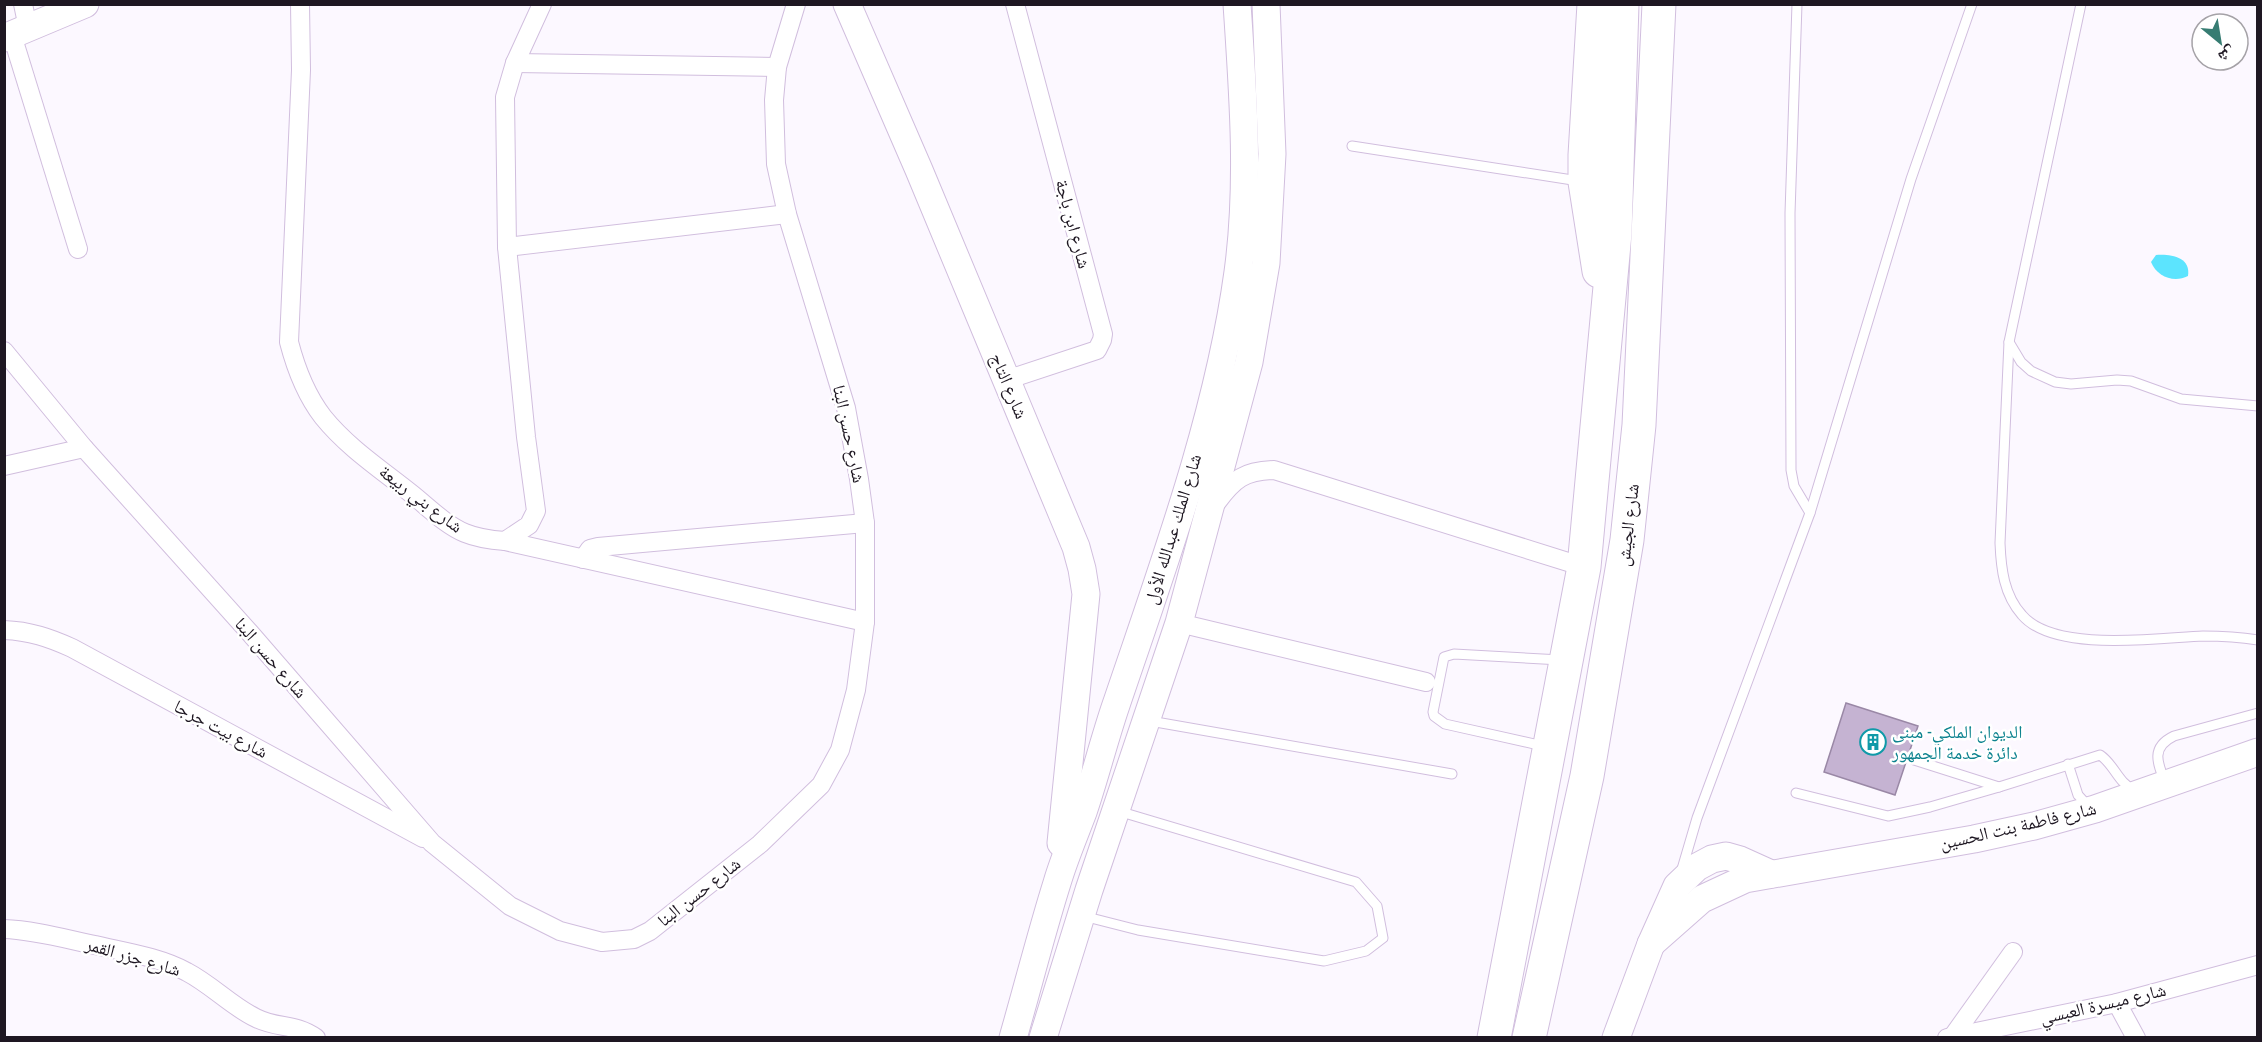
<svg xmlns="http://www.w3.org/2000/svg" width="2262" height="1042" viewBox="0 0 2262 1042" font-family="'Roboto Condensed','Noto Naskh Arabic',sans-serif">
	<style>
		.water { fill: #5ce4fe }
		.building { fill: #c5b3d2; stroke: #9a88a6; stroke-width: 1.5 }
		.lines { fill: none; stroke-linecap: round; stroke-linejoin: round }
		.lane-casing { stroke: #d1bede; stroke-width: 11 }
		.street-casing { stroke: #d1bede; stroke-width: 20 }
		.secondary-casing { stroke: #d1bede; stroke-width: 29 }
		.highway-casing { stroke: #d1bede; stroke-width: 35 }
		.lane { stroke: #fff; stroke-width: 9 }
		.street { stroke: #fff; stroke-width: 18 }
		.secondary { stroke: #fff; stroke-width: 27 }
		.highway { stroke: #fff; stroke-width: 33 }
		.labels { text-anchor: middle; stroke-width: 5; stroke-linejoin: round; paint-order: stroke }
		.street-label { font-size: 18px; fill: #1e1722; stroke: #fff }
		.culture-label { font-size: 18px; fill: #0d838f; stroke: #fff; text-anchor: start }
	</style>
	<rect width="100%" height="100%" fill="#fcf8ff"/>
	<path class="water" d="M2156 255C2171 254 2191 257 2188 276 2174 283 2157 277 2151 262Z"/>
	<polygon class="building" points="1846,703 1918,726 1895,795 1824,772"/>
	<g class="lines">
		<g class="lane-casing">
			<g id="lane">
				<polyline points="1797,4 1790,213 1791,470 1794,486 1810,513"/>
				<path d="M2081 4 2009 342 2000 543C2001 569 2004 595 2022 615 2054 653 2158 638 2203 636 2221 636 2239 637 2258 640"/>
				<polyline points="1352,146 1579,181"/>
				<polyline points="2009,342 2021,362 2031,371 2055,382 2071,384 2117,380 2131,381 2181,399 2258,406"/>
				<polyline points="1150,721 1452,774"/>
				<polyline points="1543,746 1445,724 1434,716 1433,712 1444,657 1454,654 1561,660"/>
				<path d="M1914 760 1999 787 2100 755C2114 764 2118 783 2134 790"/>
				<polyline points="2068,764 2078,795 2089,807"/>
				<path d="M2165 782C2157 762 2151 747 2174 736L2258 713"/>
				<polyline points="1796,793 1888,816 1930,807 1999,787"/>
				<polyline points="1682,869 1697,818 1810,513 1911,179 1972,4"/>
				<polyline points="1083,916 1138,930 1324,961 1366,951 1383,938 1377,906 1356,882 1118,811"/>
			</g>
		</g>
		<g class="street-casing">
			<g id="street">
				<polyline points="23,4 28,28"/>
				<path d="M300 4 301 70 289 342C296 369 306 395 323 417 348 448 382 470 413 495 429 508 446 525 465 533 477 538 491 540 505 541L529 525 536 511 526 437 507 247 505 97 515 63 542 4"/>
				<polyline points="12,35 78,249"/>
				<polyline points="515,63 777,67"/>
				<polyline points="507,247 787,214"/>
				<polyline points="4,351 84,448 250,633 432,843 510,906 560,931 602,942 634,939 650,931 760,844 821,785 840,750 856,690 865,622 865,523 859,479 846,408 787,214 776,164 774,100 777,67 796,4"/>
				<polyline points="1006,380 1097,350 1102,340 1103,334 1015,4"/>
				<polyline points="4,466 84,448"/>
				<path d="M1217 502C1234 479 1244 471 1274 470L1584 567"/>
				<polyline points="505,541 865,622"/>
				<polyline points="583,559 590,549 598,547 865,523"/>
				<polyline points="1179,623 1426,682"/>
				<path d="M4 630C30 631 50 638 72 648L423 838"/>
				<path d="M4 929C34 930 66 939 95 945 125 952 160 957 187 972 212 985 231 1006 256 1018 278 1029 295 1023 316 1038"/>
				<polyline points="2117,1003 2136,1038"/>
				<polyline points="1953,1036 2013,952"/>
				<polyline points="1947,1038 2117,1003 2258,965"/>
			</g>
		</g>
		<g class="secondary-casing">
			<g id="secondary">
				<polyline points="847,4 919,170 1076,547 1082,569 1086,594 1061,843"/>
				<polyline points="4,38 85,4"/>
				<polyline points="1651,944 1702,899 1745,879 1974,839 2034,826 2095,809 2258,752"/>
				<path d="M1013 1038C1028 986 1041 934 1057 883 1064 859 1074 836 1083 812 1095 777 1104 740 1116 705 1163 566 1218 418 1238 272 1250 184 1243 93 1237 4"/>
				<polyline points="1043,1038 1089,890 1179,623 1249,362 1266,263 1272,154 1266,4"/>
				<polyline points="1616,1038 1651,944 1677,886 1697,867 1712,859 1726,856 1740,860 1771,874"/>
			</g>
		</g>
		<g class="highway-casing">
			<g id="highway">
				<polyline points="1594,4 1585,155 1585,182 1599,271"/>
				<polyline points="1494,1038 1584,567 1615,233 1622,4"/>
				<polyline points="1529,1038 1587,776 1627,540 1639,425 1659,4"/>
			</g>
		</g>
		<use href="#lane" class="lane"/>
		<use href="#street" class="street"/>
		<use href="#secondary" class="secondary"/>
		<use href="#highway" class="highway"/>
	</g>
	<defs>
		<g id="building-ring" transform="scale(1.35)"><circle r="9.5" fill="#fff" stroke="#0f9aa8" stroke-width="1.5"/><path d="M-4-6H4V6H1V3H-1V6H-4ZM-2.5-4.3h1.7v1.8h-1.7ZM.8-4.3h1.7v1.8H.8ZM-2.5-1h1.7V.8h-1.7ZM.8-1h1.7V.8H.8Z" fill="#0f9aa8"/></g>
	</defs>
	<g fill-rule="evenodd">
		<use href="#building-ring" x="1873" y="742"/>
	</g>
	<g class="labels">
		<g class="street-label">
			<text transform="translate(1073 224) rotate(75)" y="6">شارع ابن باجة</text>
			<text transform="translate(1009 386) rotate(67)" y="6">شارع التاج</text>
			<text transform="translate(849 434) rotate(78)" y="6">شارع حسن البنا</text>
			<text transform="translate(421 499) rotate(37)" y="6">شارع بني ربيعة</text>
			<text transform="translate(1628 525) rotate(-83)" y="6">شارع الجيش</text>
			<text transform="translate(1173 529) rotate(-73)" y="6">شارع الملك عبدالله الأول</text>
			<text transform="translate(271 658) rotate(49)" y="6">شارع حسن البنا</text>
			<text transform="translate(221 729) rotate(28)" y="6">شارع بيت جرجا</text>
			<text transform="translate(2018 826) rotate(-13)" y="6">شارع فاطمة بنت الحسين</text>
			<text transform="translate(699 892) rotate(-38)" y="6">شارع حسن البنا</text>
			<text transform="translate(133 957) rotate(16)" y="6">شارع جزر القمر</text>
			<text transform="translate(2103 1004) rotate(-13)" y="6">شارع ميسرة العبسي</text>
		</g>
		<g class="culture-label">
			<text x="1892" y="738">الديوان الملكي- مبنى<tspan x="1892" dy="21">دائرة خدمة الجمهور</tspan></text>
		</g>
	</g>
	<rect width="2262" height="1042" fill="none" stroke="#1e1722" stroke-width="12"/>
	<g transform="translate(2220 42) rotate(150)"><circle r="28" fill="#ffffff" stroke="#a5a2a7" stroke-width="1.5"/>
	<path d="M0-4.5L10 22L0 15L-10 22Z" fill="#367c72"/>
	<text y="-9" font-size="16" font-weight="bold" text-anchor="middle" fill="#1e1722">ش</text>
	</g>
</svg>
